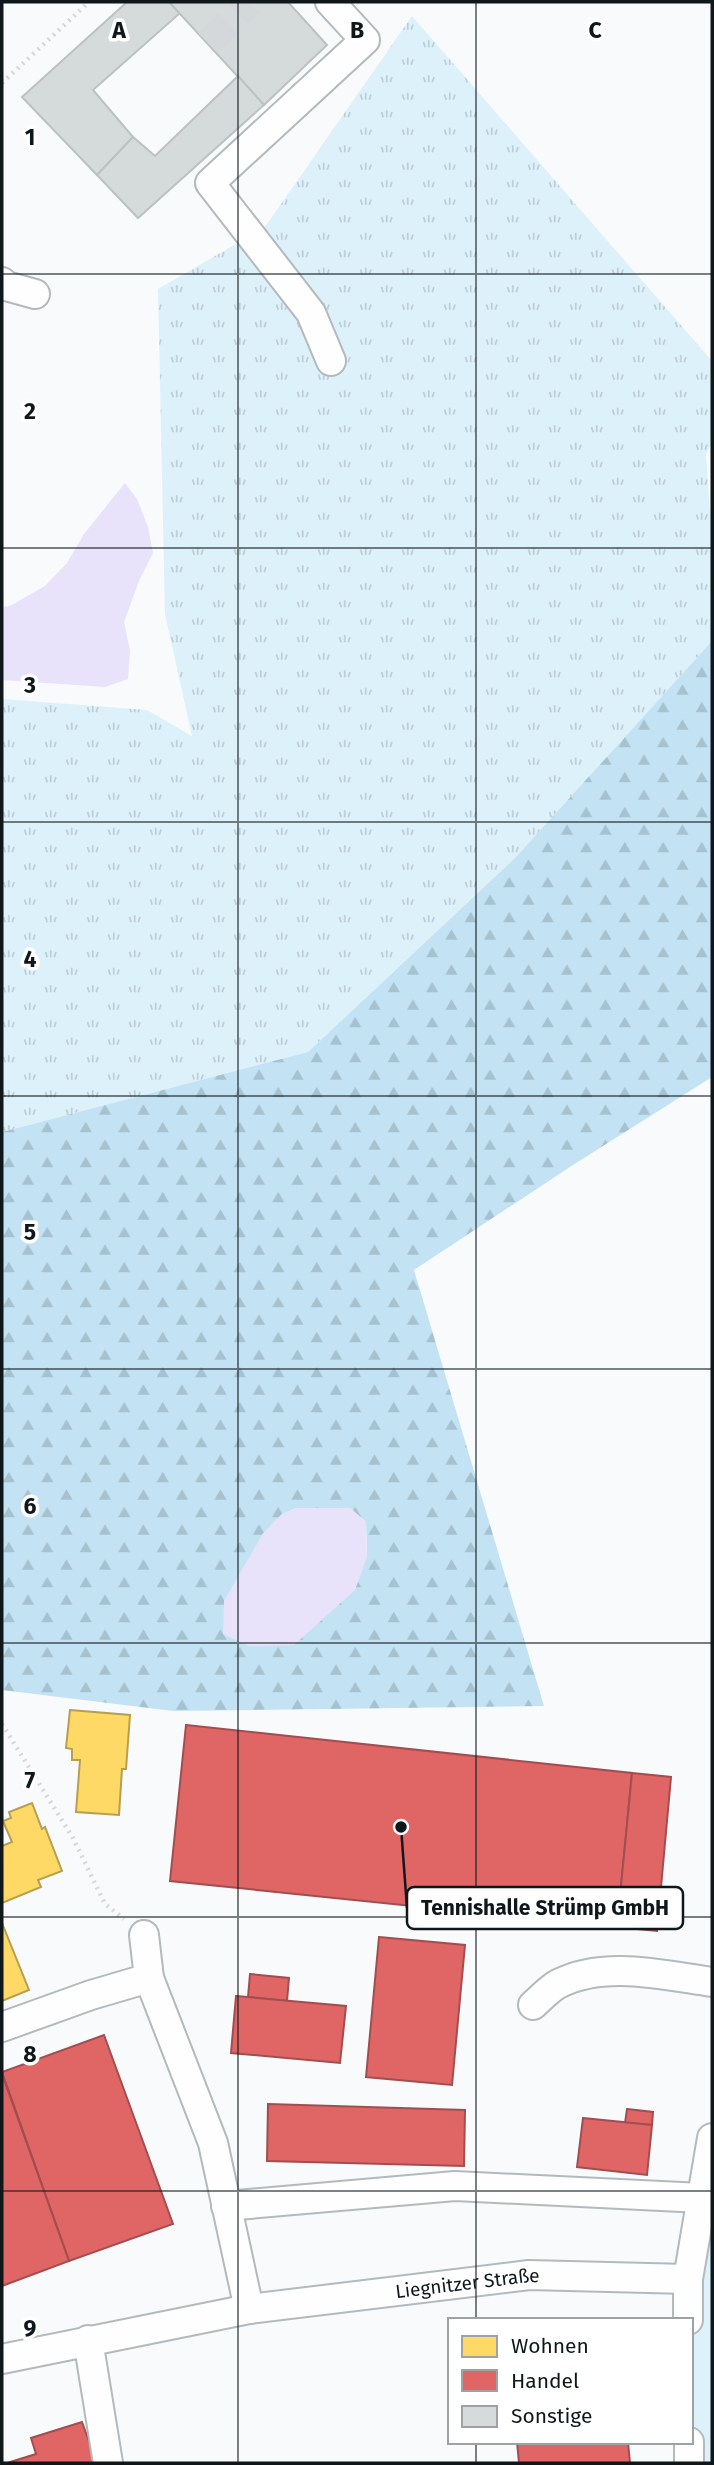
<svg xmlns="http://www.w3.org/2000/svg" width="714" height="2465" viewBox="0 0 714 2465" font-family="'Fira Sans',sans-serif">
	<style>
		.grass { fill: url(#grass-tufts) }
		.forest { fill: url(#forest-firs); fill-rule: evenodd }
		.garden { fill: #ddf1fb }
		.water { fill: #e8e3fa }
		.homes { fill: #ffd966; stroke: #b79f50; stroke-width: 2 }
		.shops { fill: #e06666; stroke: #a24e50; stroke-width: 2 }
		.building { fill: #d5dadb; stroke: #bcc1c2; stroke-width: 2 }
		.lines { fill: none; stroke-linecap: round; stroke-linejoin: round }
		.minor-tunnel { stroke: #d5d8da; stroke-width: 28; stroke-dasharray: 28 14; stroke-linecap: butt }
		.minor-casing { stroke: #b4b9bc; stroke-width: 32 }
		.path { stroke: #d6d7d8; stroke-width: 4.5; stroke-dasharray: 2 5; stroke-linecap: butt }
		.minor { stroke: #fefeff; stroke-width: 28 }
		.grid { fill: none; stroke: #10171b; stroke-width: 2; stroke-opacity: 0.55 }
		.labels { text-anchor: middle; stroke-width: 7; stroke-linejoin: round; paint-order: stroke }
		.street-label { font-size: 19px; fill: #10171b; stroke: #fff }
		.grid-label { font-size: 23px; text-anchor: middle; font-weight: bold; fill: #10171b; stroke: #fff; stroke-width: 7; stroke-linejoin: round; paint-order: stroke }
		.leader { fill: none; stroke: #10171b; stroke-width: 2.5 }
		.callout-dot { fill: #10171b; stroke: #fff; stroke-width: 2.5 }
		.callout { fill: #fff; stroke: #10171b; stroke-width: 2.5 }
		.callout-label { font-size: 21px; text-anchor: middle; font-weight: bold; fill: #10171b }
	</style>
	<defs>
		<pattern id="grass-tufts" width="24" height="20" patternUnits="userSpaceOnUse" patternTransform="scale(1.75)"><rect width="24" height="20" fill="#ddf1fb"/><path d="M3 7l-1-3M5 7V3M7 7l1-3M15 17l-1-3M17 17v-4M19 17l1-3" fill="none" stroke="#bdced7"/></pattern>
		<pattern id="forest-firs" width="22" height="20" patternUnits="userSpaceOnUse" patternTransform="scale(1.75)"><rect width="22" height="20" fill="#c3e3f5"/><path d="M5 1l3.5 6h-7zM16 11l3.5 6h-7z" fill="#a6c2d1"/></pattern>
	</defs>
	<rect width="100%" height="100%" fill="#f8fafc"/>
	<polygon class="grass" points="412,16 712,361 712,443 706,454 710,513 712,515 712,641 515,858 308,1052 2,1132 2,699 147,710 192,736 165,614 158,289 265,227"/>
	<path class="forest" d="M712 641V1077L573 1165 414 1270 544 1706 173 1711 2 1690V1132L308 1052 515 858ZM297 1508H350L366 1522 367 1557 262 1535 282 1514Z"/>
	<polygon class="garden" points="712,2138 712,2463 689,2463 691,2320"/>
	<g class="water">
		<polygon points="125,483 137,499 148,527 153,553 139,581 124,622 130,651 128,679 105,687 2,680 2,607 10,606 45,586 67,563 84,534"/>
		<polygon points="297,1508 350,1508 366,1522 367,1557 355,1590 294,1645 249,1646 223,1634 224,1601 262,1535 282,1514"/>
	</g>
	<g class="homes">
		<polygon points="70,1710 130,1715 126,1769 122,1769 119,1815 76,1812 80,1760 72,1760 72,1749 66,1748"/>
		<polygon points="32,1803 42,1829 45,1827 62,1871 38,1880 41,1887 2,1903 2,1846 12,1842 3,1821 11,1818 9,1812"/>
		<polygon points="2,1923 29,1990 2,2001"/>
	</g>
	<g class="shops">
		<polygon points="186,1725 632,1773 617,1927 170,1881"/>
		<polygon points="632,1773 671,1777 657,1931 617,1927"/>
		<polygon points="379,1937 465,1945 452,2085 366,2077"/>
		<polygon points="250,1974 289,1978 287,2001 248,1997"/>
		<polygon points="236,1996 346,2006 340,2063 231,2053"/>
		<polygon points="104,2035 173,2224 69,2261 2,2072"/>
		<polygon points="2,2074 69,2261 2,2286"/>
		<polygon points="268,2104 465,2110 464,2166 267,2161"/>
		<polygon points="627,2109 653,2112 652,2125 625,2123"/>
		<polygon points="583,2118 652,2125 647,2175 577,2167"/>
		<polygon points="82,2422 97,2463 7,2463 36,2454 31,2438"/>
		<polygon points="517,2442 628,2442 630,2463 519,2463"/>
	</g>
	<g class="building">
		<polygon points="127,2 169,2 180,13 93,90 133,137 97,175 22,97"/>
		<polygon points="169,2 288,2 327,45 264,105"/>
		<polygon points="238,76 264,105 138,218 97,175 133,137 155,156"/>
	</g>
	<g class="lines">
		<polyline class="minor-tunnel" points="208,43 250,2"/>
		<g class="minor-casing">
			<g id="minor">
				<polyline points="330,2 365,40 210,183 311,313 331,361"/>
				<polyline points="2,282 6,286 35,294"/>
				<polyline points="144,1935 149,1978 213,2143 249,2309"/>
				<path d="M533 2005C541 1998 549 1989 558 1984 604 1960 663 1975 712 1982"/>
				<polyline points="2,2027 91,1995 149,1978"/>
				<polyline points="226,2206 455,2186 702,2198"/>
				<polyline points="688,2320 688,2279 712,2138"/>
				<polyline points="88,2340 108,2463"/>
				<path id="s1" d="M2 2359 249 2309 529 2275 688 2279"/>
				<polyline points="689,2442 689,2463"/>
			</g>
		</g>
		<g class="path">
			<polyline points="2,83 89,2"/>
			<polyline points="2,1724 73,1838 105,1904 124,1919"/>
		</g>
		<use href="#minor" class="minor"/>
	</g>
	<path class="grid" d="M238 2V2463M476 2V2320M2 274H712M2 548H712M2 822H712M2 1096H712M2 1369H712M2 1643H712M2 1917H712M2 2191H712M476 2442V2463"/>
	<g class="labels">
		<g class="street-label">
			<text dy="7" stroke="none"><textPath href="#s1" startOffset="472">Liegnitzer Straße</textPath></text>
		</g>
	</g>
	<g class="grid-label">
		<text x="119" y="38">A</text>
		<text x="357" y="38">B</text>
		<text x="595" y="38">C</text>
		<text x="30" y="145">1</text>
		<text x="30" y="419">2</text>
		<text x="30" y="693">3</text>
		<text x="30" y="967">4</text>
		<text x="30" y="1240">5</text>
		<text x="30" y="1514">6</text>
		<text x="30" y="1788">7</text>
		<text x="30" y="2062">8</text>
		<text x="30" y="2336">9</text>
	</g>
	<path class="leader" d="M401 1827L407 1908"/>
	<circle class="callout-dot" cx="401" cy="1827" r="7"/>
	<rect class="callout" x="407" y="1887" width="276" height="42" rx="7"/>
	<g class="callout-label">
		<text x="545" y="1915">Tennishalle Strümp GmbH</text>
	</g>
	<rect width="714" height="2465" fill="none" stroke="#10171b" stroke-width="7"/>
	<rect x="448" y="2318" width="245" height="126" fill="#ffffff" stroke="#9fa2a4" stroke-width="2"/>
	<rect x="462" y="2336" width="35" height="21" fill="#ffd966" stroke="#9fa2a4" stroke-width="2"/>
	<text x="511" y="2353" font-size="21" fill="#10171b">Wohnen</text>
	<rect x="462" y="2370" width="35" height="21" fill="#e06666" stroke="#9fa2a4" stroke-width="2"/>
	<text x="511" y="2388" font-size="21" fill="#10171b">Handel</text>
	<rect x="462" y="2406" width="35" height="21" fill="#d5dadb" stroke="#9fa2a4" stroke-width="2"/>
	<text x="511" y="2423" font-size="21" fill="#10171b">Sonstige</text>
</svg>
